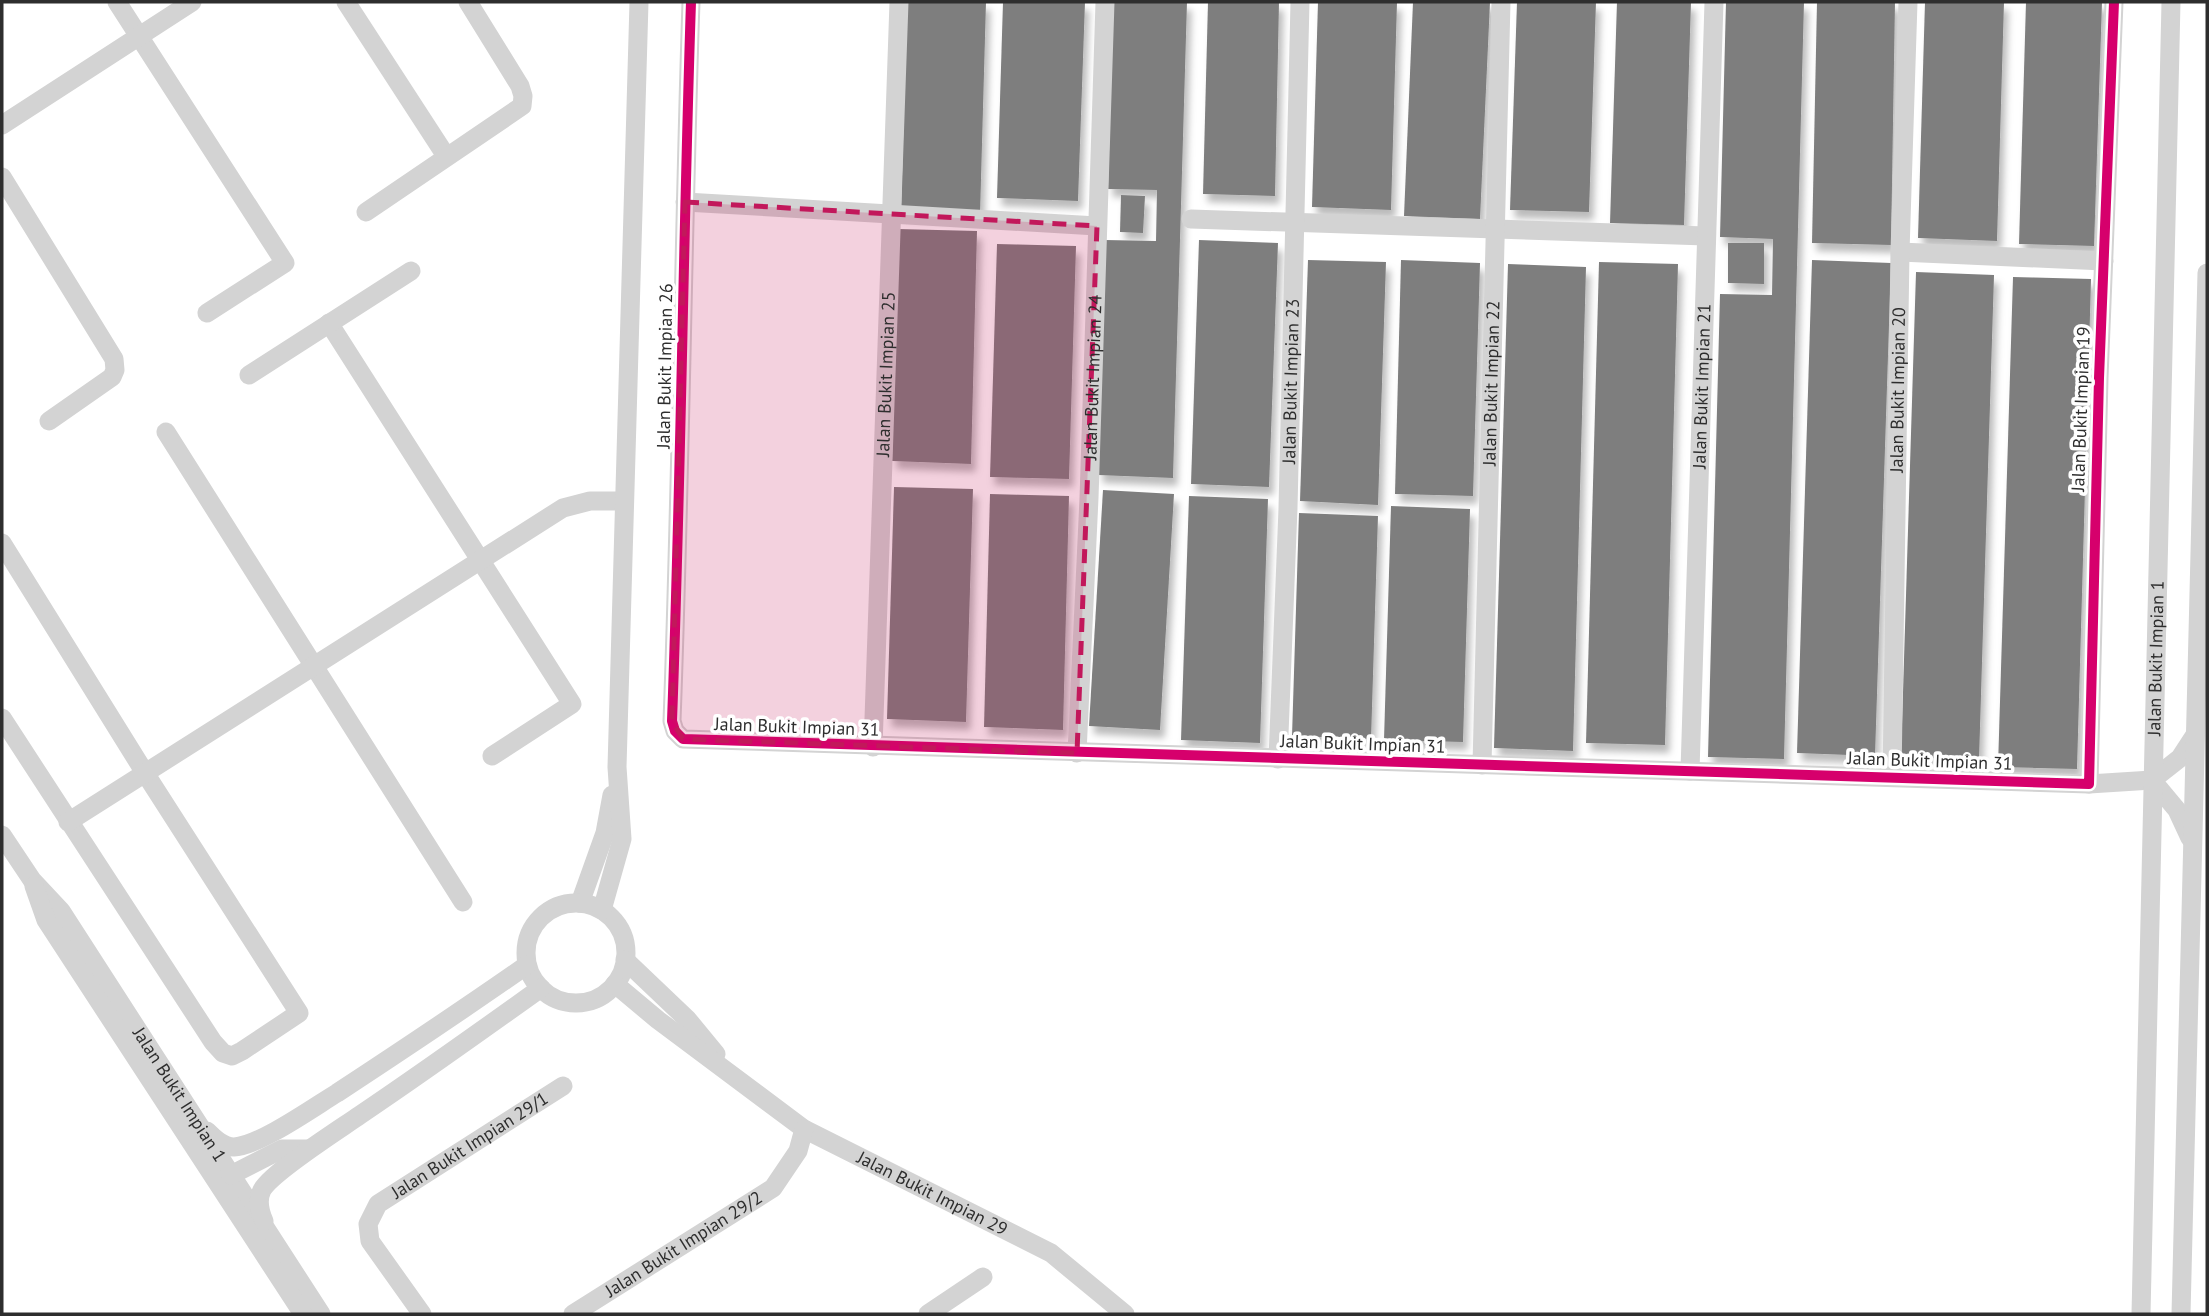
<svg xmlns="http://www.w3.org/2000/svg" width="2209" height="1316" viewBox="0 0 2209 1316" font-family="'PT Sans',sans-serif">
	<style>
		.building { fill: #7e7e7e; filter: url(#shadow) }
		.lines { fill: none; stroke-linecap: round; stroke-linejoin: round }
		.minor { stroke: #d3d3d3; stroke-width: 19 }
		.cycleway-casing { stroke: #fff; stroke-width: 15 }
		.cycleway { stroke: #d6006c; stroke-width: 10 }
		.marked { fill: #c2185b; fill-opacity: 0.2; stroke: #c2185b; stroke-width: 5; stroke-dasharray: 14 9; stroke-linejoin: round }
		.labels { text-anchor: middle; stroke-width: 7; stroke-linejoin: round; paint-order: stroke }
		.street-label { font-size: 18px; fill: #2e2e2e; stroke: #fff }
	</style>
	<defs>
		<filter id="shadow"><feDropShadow dx="4.5" dy="8" stdDeviation="3.5" flood-color="#0004"/></filter>
	</defs>
	<rect width="100%" height="100%" fill="#fff"/>
	<g class="building">
		<polygon points="907,2 986,2 980,215 901,212"/>
		<polygon points="1003,2 1085,2 1078,201 997,198"/>
		<polygon points="1113,2 1187,2 1173,478 1098,475 1105,240 1156,241 1157,190 1108,189"/>
		<polygon points="1208,2 1279,2 1275,196 1203,194"/>
		<polygon points="1318,2 1397,2 1391,210 1312,207"/>
		<polygon points="1413,2 1490,2 1480,219 1404,216"/>
		<polygon points="1517,2 1596,2 1589,212 1510,210"/>
		<polygon points="1617,2 1691,2 1684,225 1610,223"/>
		<polygon points="1726,2 1804,2 1784,759 1708,757 1720,294 1772,295 1773,239 1720,237"/>
		<polygon points="1817,2 1895,2 1891,245 1812,243"/>
		<polygon points="1925,2 2004,2 1997,241 1918,238"/>
		<polygon points="2026,2 2102,2 2094,246 2019,244"/>
		<polygon points="1121,195 1145,196 1143,233 1120,232"/>
		<polygon points="898,229 977,231 971,464 892,461"/>
		<polygon points="1199,240 1278,243 1269,487 1191,484"/>
		<polygon points="1728,243 1764,243 1764,284 1728,283"/>
		<polygon points="997,244 1076,246 1069,479 990,477"/>
		<polygon points="1308,260 1386,262 1378,505 1300,501"/>
		<polygon points="1401,260 1480,263 1473,496 1395,494"/>
		<polygon points="1812,260 1891,263 1875,756 1797,753"/>
		<polygon points="1599,262 1678,264 1665,745 1586,743"/>
		<polygon points="1508,264 1586,267 1573,751 1494,748"/>
		<polygon points="1916,272 1994,275 1979,760 1901,757"/>
		<polygon points="2013,277 2091,279 2077,769 1998,767"/>
		<polygon points="894,487 973,489 966,722 887,719"/>
		<polygon points="1103,490 1174,494 1160,730 1089,726"/>
		<polygon points="990,494 1069,496 1063,730 984,727"/>
		<polygon points="1189,496 1268,499 1260,743 1181,740"/>
		<polygon points="1391,506 1470,509 1463,742 1384,740"/>
		<polygon points="1299,513 1378,516 1371,739 1292,736"/>
	</g>
	<g class="lines">
		<g class="minor">
			<polyline points="117,2 285,263 207,313"/>
			<polyline points="346,2 446,156"/>
			<path d="M691 2C683 241 681 481 672 721L675 731 683 739 2089 784 2099 378 2114 2"/>
			<polyline points="2,125 192,2"/>
			<polyline points="2,177 114,359 115,370 112,377 49,421"/>
			<polyline points="685,202 1097,226"/>
			<polyline points="366,212 522,106 523,96 520,86 468,2"/>
			<polyline points="1191,219 1706,236"/>
			<polyline points="1900,252 2104,261"/>
			<polyline points="329,323 572,704 492,756"/>
			<polyline points="249,375 411,271"/>
			<polyline points="166,432 463,902"/>
			<polyline points="2,543 145,773 299,1013 242,1051 232,1056 223,1053 213,1042 2,718"/>
			<path id="s1" d="M873 747 899 2"/>
			<path id="s2" d="M1077 753 1089 498 1105 2"/>
			<path id="s3" d="M1278 759 1288 508 1300 2"/>
			<path id="s4" d="M1482 765 1501 2"/>
			<path id="s5" d="M1690 771 1714 2"/>
			<path id="s6" d="M1892 777 1900 252 1908 2"/>
			<polyline points="2152,780 2177,810 2190,838"/>
			<polyline points="2089,784 2152,780 2180,758 2195,735"/>
			<polyline points="68,822 563,508 590,501 624,501"/>
			<path id="s7" d="M2 835 32 880 61 911 321 1314"/>
			<polyline points="34,886 46,920 303,1314"/>
			<polyline points="580,903 605,833 612,795"/>
			<circle cx="576" cy="953" r="50"/>
			<polyline points="602,910 622,839 617,767 639,2"/>
			<polyline points="625,960 688,1020 716,1054"/>
			<path id="s8" d="M615 984 658 1020 804 1129 1051 1253 1125 1314"/>
			<path d="M207 1131C214 1138 223 1147 234 1147 259 1146 314 1107 337 1093 401 1051 464 1009 527 965"/>
			<polyline points="231,1175 282,1149 309,1149"/>
			<path d="M264 1221C260 1212 257 1200 262 1190 272 1172 340 1129 360 1115 421 1074 481 1031 541 988"/>
			<path id="s9" d="M422 1314 370 1241 368 1224 378 1204 563 1086"/>
			<path id="s10" d="M573 1314 773 1188 798 1151 804 1129"/>
			<polyline points="928,1314 983,1277"/>
			<path id="s11" d="M2141 1314 2171 2"/>
			<polyline points="2181,1314 2207,273"/>
		</g>
		<g class="cycleway-casing">
			<path id="cycleway" d="M691 2C683 241 681 481 672 721L675 731 683 739 2089 784 2099 378 2114 2"/>
		</g>
		<use href="#cycleway" class="cycleway"/>
	</g>
	<path class="marked" d="M685 202 1097 226 1077 753 683 739 672 721Z"/>
	<g class="labels">
		<g class="street-label">
			<text transform="translate(665 366) rotate(-89)" y="6">Jalan Bukit Impian 26</text>
			<text dy="6" stroke="none"><textPath href="#s1" startOffset="373">Jalan Bukit Impian 25</textPath></text>
			<text dy="6" stroke="none"><textPath href="#s2" startOffset="376">Jalan Bukit Impian 24</textPath></text>
			<text dy="6" stroke="none"><textPath href="#s3" startOffset="378">Jalan Bukit Impian 23</textPath></text>
			<text dy="6" stroke="none"><textPath href="#s4" startOffset="382">Jalan Bukit Impian 22</textPath></text>
			<text dy="6" stroke="none"><textPath href="#s5" startOffset="385">Jalan Bukit Impian 21</textPath></text>
			<text dy="6" stroke="none"><textPath href="#s6" startOffset="387">Jalan Bukit Impian 20</textPath></text>
			<text transform="translate(2081 409) rotate(-88)" y="6">Jalan Bukit Impian 19</text>
			<text dy="6" stroke="none"><textPath href="#s11" startOffset="656">Jalan Bukit Impian 1</textPath></text>
			<text transform="translate(797 727) rotate(2)" y="6">Jalan Bukit Impian 31</text>
			<text transform="translate(1363 744) rotate(2)" y="6">Jalan Bukit Impian 31</text>
			<text transform="translate(1930 761) rotate(2)" y="6">Jalan Bukit Impian 31</text>
			<text dy="6" stroke="none"><textPath href="#s7" startOffset="315">Jalan Bukit Impian 1</textPath></text>
			<text dy="6" stroke="none"><textPath href="#s9" startOffset="238">Jalan Bukit Impian 29/1</textPath></text>
			<text dy="6" stroke="none"><textPath href="#s8" startOffset="382">Jalan Bukit Impian 29</textPath></text>
			<text dy="6" stroke="none"><textPath href="#s10" startOffset="131">Jalan Bukit Impian 29/2</textPath></text>
		</g>
	</g>
	<rect width="2209" height="1316" fill="none" stroke="#2e2e2e" stroke-width="7"/>
</svg>
